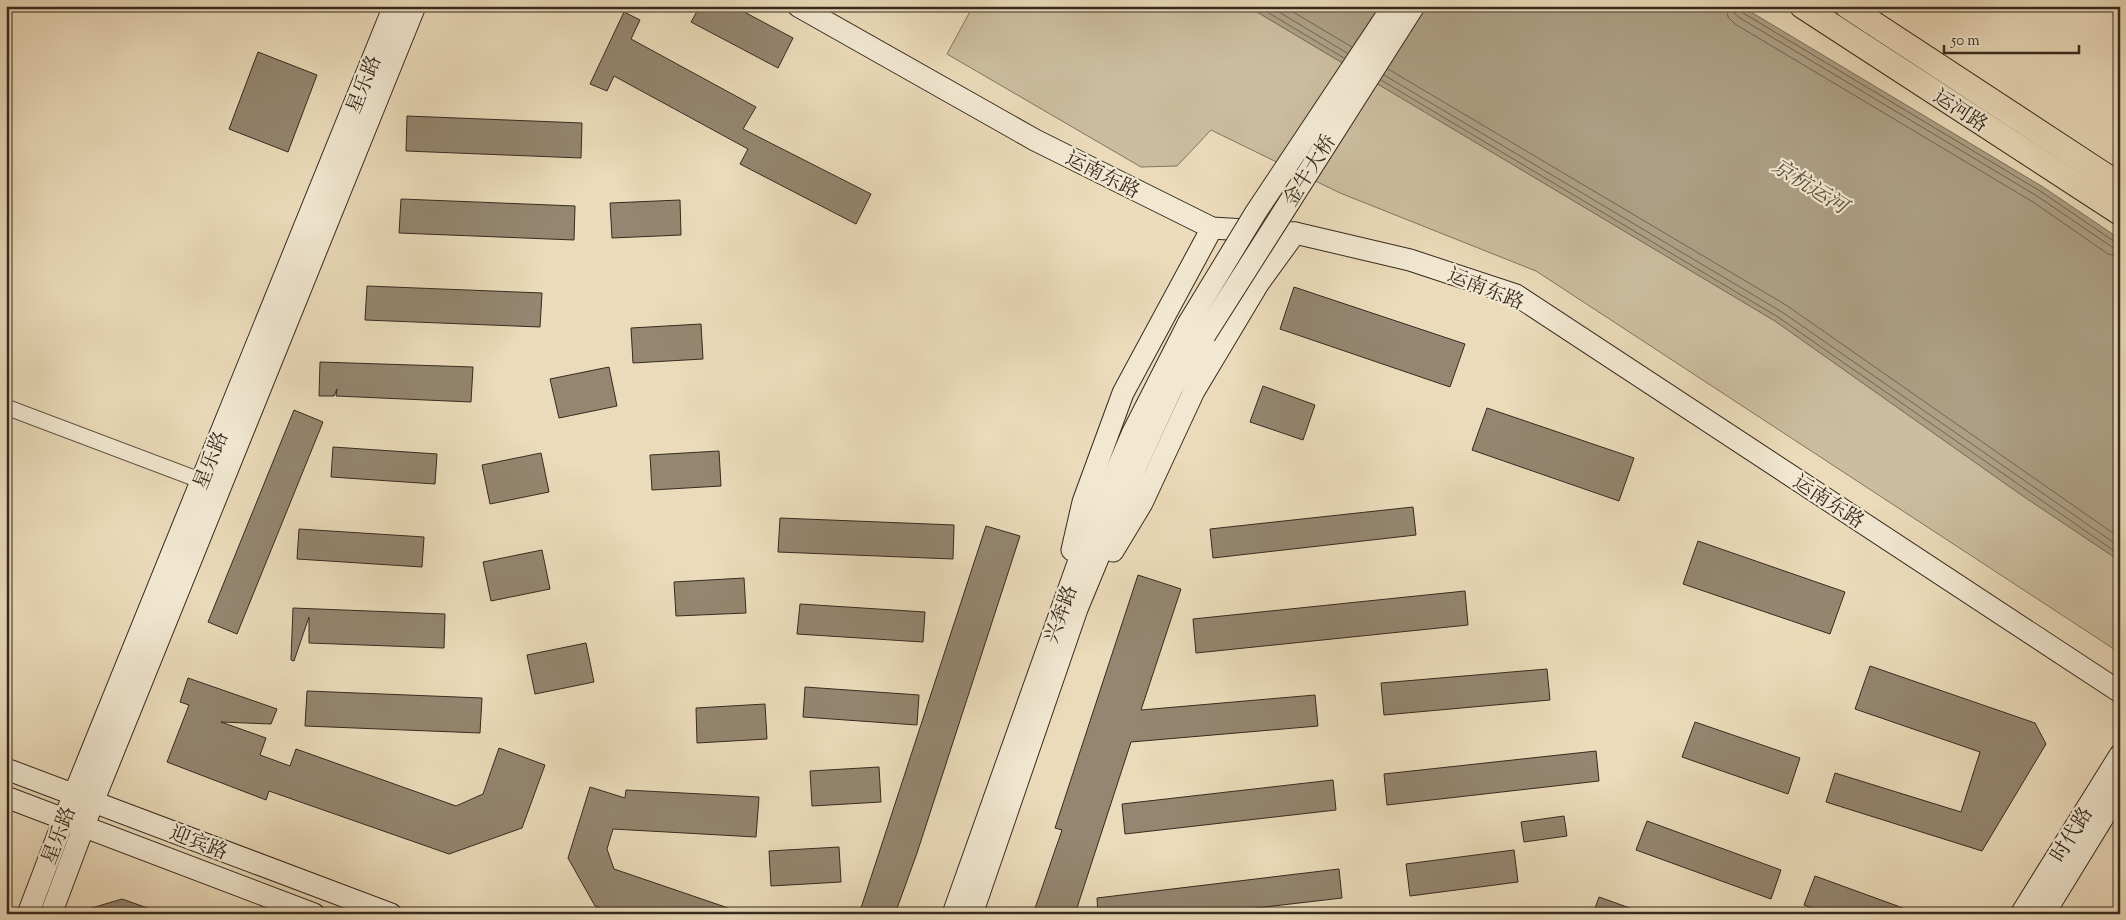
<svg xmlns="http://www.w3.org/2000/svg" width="2126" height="920" viewBox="0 0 2126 920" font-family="'Sorts Mill Goudy','Noto Serif SC',serif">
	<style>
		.green { fill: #ccbda0; stroke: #817460 }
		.water { fill: #ad9f85; stroke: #7d705c }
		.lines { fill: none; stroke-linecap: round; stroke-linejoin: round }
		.shore { stroke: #726452; stroke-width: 1 }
		.building { fill: #948670; stroke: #362a1f }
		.street-casing { stroke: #635646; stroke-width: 17 }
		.secondary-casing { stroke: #362a1f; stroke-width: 23 }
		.primary-casing { stroke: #362a1f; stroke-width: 26 }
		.street { stroke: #f2e8d2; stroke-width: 15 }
		.secondary { stroke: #f2e8d2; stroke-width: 21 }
		.primary { stroke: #ebdbba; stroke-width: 24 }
		.secondary-bridge-casing { stroke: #362a1f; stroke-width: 23; stroke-linecap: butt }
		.secondary-bridge { stroke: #f2e8d2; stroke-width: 21 }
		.labels { text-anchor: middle; stroke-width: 4.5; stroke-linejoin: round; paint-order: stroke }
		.street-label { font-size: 20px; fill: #362a1f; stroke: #f2e8d2 }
		.water-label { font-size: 21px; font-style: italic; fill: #5a4d3e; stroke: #f2e8d2 }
	</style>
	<rect width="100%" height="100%" fill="#ebdbba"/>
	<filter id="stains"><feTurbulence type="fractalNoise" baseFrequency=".004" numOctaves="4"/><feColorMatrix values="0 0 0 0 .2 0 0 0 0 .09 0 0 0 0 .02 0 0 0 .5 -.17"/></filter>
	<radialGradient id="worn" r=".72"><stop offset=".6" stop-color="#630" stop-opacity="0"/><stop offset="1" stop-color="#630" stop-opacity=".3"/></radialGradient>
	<polygon class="green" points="973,6 1247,6 1775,321 2020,494 2120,561 2120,653 1536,271 1340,193 1211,130 1177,166 1141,167 947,54"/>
	<polygon class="water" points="1247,6 1741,6 2043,187 2120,239 2120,561 2020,494 1775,321"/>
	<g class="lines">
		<g class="shore">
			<polyline points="1257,6 1344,58"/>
			<polyline points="1269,6 1347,53"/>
			<polyline points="1283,6 1352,47"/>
			<polyline points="1726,6 1728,17 1735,24 2033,202 2108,254 2120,257"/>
			<polyline points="1734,6 1735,14 1740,18 2037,196 2112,247 2120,249"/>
			<polyline points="1740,6 1743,13 2040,191 2115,242 2120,243"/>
			<polyline points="1388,69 1786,305 2120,538"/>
			<polyline points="1384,75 1782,312 2120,547"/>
			<polyline points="1381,80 1778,317 2120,555"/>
		</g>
	</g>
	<g class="building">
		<polygon points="700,6 733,6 793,38 778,68 691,22"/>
		<polygon points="624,12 640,20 631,39 756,107 743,129 871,194 856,224 740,164 748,149 614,76 607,91 590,84"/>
		<polygon points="258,52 317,75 288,152 229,129"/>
		<polygon points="407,116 582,123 581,158 406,151"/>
		<polygon points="401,199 575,206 574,240 399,233"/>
		<polygon points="680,200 681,235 612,238 610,203"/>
		<polygon points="367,286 542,293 540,327 365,320"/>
		<polygon points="1294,287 1465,344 1450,387 1280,329"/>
		<polygon points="701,324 703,359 633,363 631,328"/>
		<polygon points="320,362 473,367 471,402 336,396 337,389 334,396 319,396"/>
		<polygon points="609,367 617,406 559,418 550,379"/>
		<polygon points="1263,386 1315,405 1303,440 1250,422"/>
		<polygon points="1487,408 1634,458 1619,501 1472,450"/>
		<polygon points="294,410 323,422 237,634 208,622"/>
		<polygon points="333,447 437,454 435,484 331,477"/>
		<polygon points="719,451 721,486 652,490 650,455"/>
		<polygon points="541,453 549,492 490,504 482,465"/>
		<polygon points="1413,507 1416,535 1213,558 1210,529"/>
		<polygon points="780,518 954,525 953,559 778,552"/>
		<polygon points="986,526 1020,536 917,853 895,914 859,914"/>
		<polygon points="299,529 424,537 422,567 297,559"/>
		<polygon points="1698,541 1845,592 1830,634 1683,584"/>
		<polygon points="542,550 550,589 491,601 483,562"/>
		<polygon points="1138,575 1181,589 1141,710 1315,695 1318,726 1131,742 1075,914 1033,914 1062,830 1055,828"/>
		<polygon points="744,578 746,613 676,616 674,582"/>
		<polygon points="1465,591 1468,625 1196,653 1193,619"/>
		<polygon points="800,604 925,612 923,642 797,634"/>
		<polygon points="293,608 445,614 444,648 309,643 309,617 294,661 291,660"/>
		<polygon points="586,643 594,682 535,694 527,655"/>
		<polygon points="1870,666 2035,723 2046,744 1982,851 1826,802 1835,773 1961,812 1980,752 1855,709"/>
		<polygon points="1547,669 1550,700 1384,715 1381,683"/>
		<polygon points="188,678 277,709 271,724 221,722 266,738 260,755 290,766 296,749 456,806 483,794 499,748 545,765 522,828 449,854 269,791 266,800 167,762 189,705 180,702"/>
		<polygon points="805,687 919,695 917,725 803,717"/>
		<polygon points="307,691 482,698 480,733 305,726"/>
		<polygon points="765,704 767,739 697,743 696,708"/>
		<polygon points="1695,722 1800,758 1788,794 1682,757"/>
		<polygon points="1596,751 1599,781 1387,805 1384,774"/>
		<polygon points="879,767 881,802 812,806 810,771"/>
		<polygon points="1333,780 1336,810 1125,834 1122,804"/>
		<polygon points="590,787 625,798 626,790 759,797 756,837 613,829 607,849 614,869 737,911 737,914 617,914 595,906 568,858"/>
		<polygon points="1564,816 1567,836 1524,842 1521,822"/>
		<polygon points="1647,821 1781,870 1771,899 1636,850"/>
		<polygon points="839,847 841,882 771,886 769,851"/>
		<polygon points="1514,850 1518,882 1410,896 1406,864"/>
		<polygon points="1339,869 1342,898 1205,914 1098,914 1097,898"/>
		<polygon points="1815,876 1914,912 1913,914 1828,914 1804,905"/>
		<polygon points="1599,897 1641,912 1640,914 1593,914"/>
		<polygon points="122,899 159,912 158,914 85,914 85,910"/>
	</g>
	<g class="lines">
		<g class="street-casing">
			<polyline id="street" points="6,407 202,481"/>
		</g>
		<g class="secondary-casing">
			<g id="secondary">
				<polyline points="798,6 1035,140 1212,228 1295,233 1410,260 1516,295 2120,692"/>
				<polyline points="1072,550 1083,502 1123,393 1212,228"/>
				<polyline points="1113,551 1142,503 1194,391 1258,284 1295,233"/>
				<polyline points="6,769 391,914"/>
				<polyline points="6,797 314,914"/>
				<polyline points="28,914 64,819 394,6"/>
				<polyline points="51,914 93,802 415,6"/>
				<polyline points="953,914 1083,549 1132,434 1188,324"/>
				<polyline points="972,914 1077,609 1137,464 1172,388 1205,335"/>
				<polyline points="2021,914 2120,755"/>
				<polyline points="2044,914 2120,790"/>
			</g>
		</g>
		<g class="primary-casing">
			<g id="primary">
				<polyline points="1802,6 2120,213"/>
				<polyline points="1847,6 2120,185"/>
			</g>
		</g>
		<use href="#street" class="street"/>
		<use href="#secondary" class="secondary"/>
		<use href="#primary" class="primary"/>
		<g class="secondary-bridge-casing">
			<g id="secondary-bridge">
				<polyline points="1188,324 1256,212 1393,6"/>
				<polyline points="1205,335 1414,6"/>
			</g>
		</g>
		<use href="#secondary-bridge" class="secondary-bridge"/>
	</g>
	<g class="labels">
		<g class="street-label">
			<text transform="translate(363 84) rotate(-68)" y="7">星乐路</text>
			<text transform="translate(1961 110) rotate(33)" y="7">运河路</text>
			<text transform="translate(1309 170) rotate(-58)" y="7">金牛大桥</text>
			<text transform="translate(1103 174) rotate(27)" y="7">运南东路</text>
			<text transform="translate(1486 288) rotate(22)" y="7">运南东路</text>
			<text transform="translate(210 460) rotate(-68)" y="7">星乐路</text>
			<text transform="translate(1829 501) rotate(33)" y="7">运南东路</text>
			<text transform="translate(1060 614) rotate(-70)" y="7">兴奔路</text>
			<text transform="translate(2071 834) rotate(-58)" y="7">时代路</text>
			<text transform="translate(58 835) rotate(-69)" y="7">星乐路</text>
			<text transform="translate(199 842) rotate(21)" y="7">迎宾路</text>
		</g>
		<g class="water-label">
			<text transform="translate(1810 186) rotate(32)" y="7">京杭运河</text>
		</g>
	</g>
	<rect width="2126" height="920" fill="none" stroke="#ebdbba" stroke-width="25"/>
	<rect x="8" y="8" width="2111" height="905" fill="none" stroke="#362a1f" stroke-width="2.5"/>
	<rect x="12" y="12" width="2101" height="895" fill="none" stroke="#362a1f"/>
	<path d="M1944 45v8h135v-8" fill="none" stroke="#362a1f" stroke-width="2.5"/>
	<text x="1951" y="45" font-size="15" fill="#362a1f" stroke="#f2e8d2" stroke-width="4" paint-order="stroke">50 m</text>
	<rect width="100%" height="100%" filter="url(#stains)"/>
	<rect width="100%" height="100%" fill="url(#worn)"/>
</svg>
